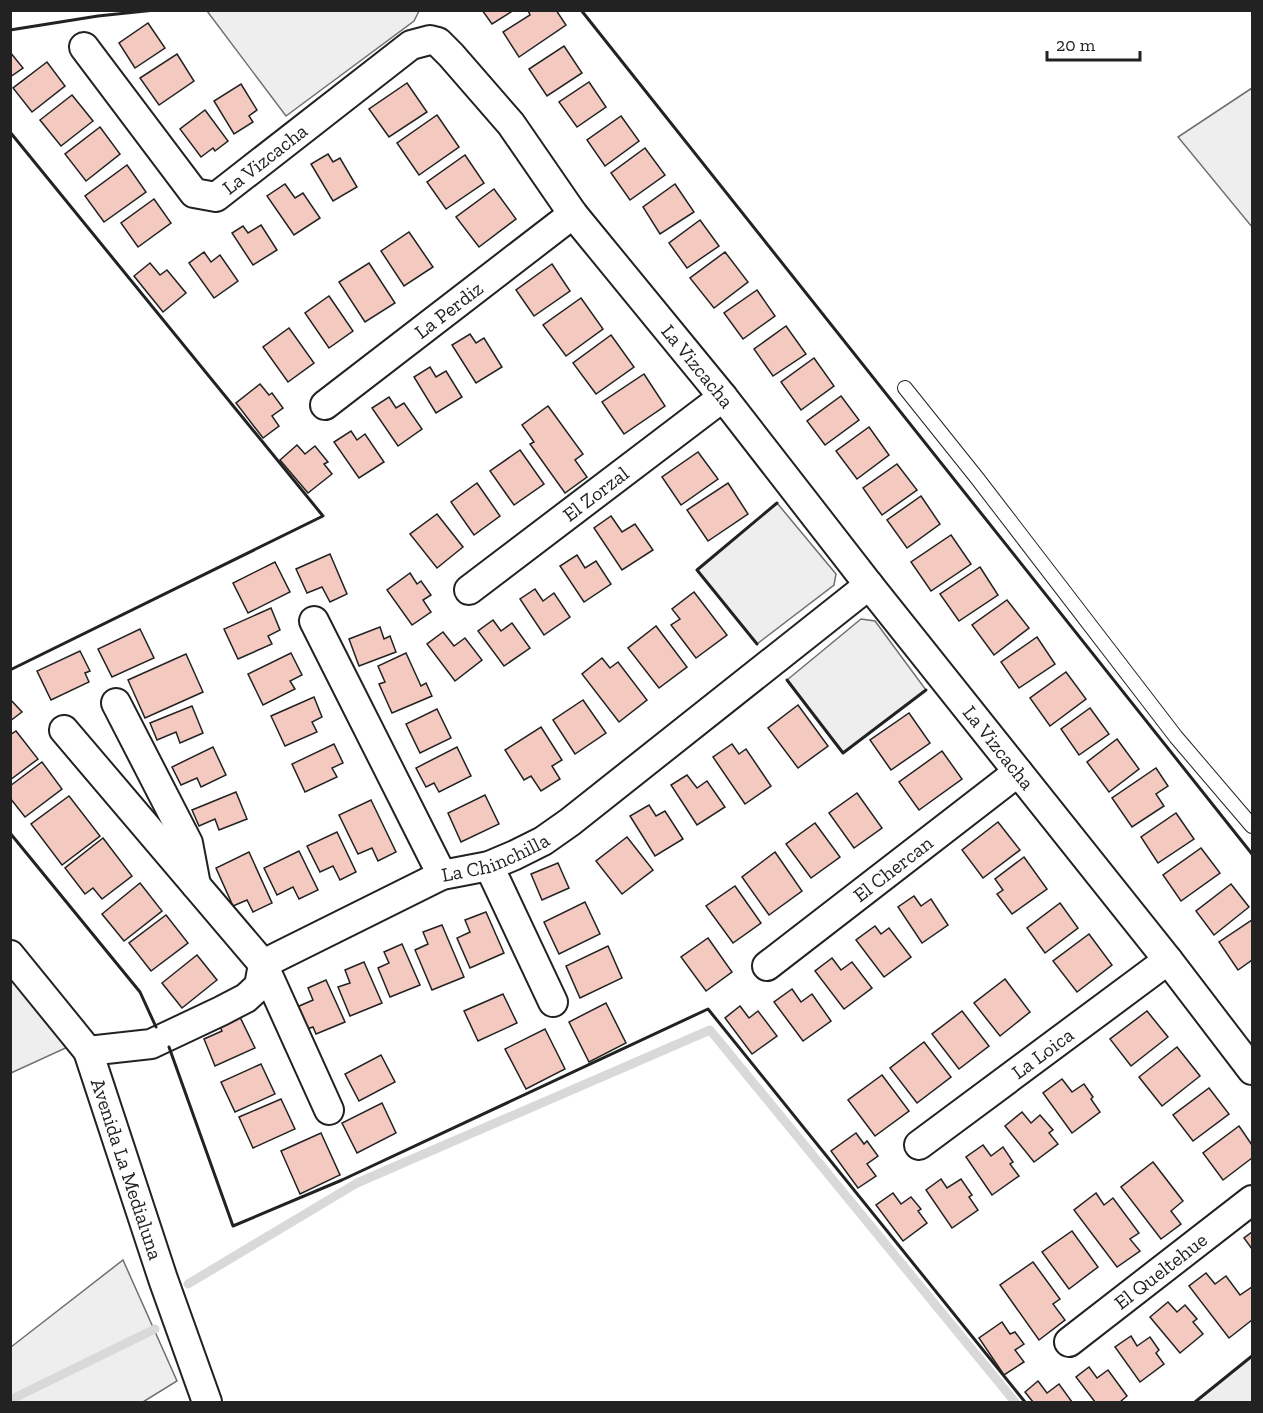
<svg xmlns="http://www.w3.org/2000/svg" width="1263" height="1413" viewBox="0 0 1263 1413" font-family="'Zilla Slab',serif">
	<style>
		.green { fill: #eee; stroke: #6f6f6f; stroke-width: 1.5 }
		.lines { fill: none; stroke-linecap: round; stroke-linejoin: round }
		.stream { stroke: #d9d9d9; stroke-width: 9 }
		.building { fill: #f3c9c0; stroke: #222; stroke-width: 1.5 }
		.lane-casing { stroke: #222; stroke-width: 16 }
		.street-casing { stroke: #222; stroke-width: 32 }
		.lane { stroke: #fff; stroke-width: 14 }
		.street { stroke: #fff; stroke-width: 28 }
		.wall { stroke: #222; stroke-width: 3 }
		.labels { text-anchor: middle; stroke-width: 4.5; stroke-linejoin: round; paint-order: stroke }
		.street-label { font-size: 20px; fill: #222; stroke: #fff }
	</style>
	<rect width="100%" height="100%" fill="#fff"/>
	<g class="green">
		<polygon points="207,11 419,11 414,21 286,116"/>
		<polygon points="1252,88 1252,227 1178,137"/>
		<polygon points="777,503 836,574 834,585 757,644 697,570"/>
		<polygon points="861,619 875,621 926,690 843,753 787,680"/>
		<polygon points="10,972 70,1046 11,1073 10,1073"/>
		<polygon points="123,1260 177,1381 143,1402 11,1402 11,1347"/>
		<polygon points="1252,1356 1252,1402 1195,1402"/>
	</g>
	<g class="lines">
		<g class="stream">
			<polyline points="188,1284 357,1183 710,1030 1015,1402"/>
			<polyline points="10,1400 155,1329"/>
		</g>
	</g>
	<g class="building">
		<polygon points="482,10 514,10 492,24"/>
		<polygon points="528,10 556,10 566,25 519,57 503,32 530,15"/>
		<polygon points="148,23 165,48 135,68 119,43"/>
		<polygon points="564,46 582,73 547,96 529,69"/>
		<polygon points="10,52 23,68 10,77"/>
		<polygon points="177,54 194,81 159,105 140,78"/>
		<polygon points="47,62 65,86 32,112 13,88"/>
		<polygon points="589,82 606,107 577,127 559,102"/>
		<polygon points="407,83 427,112 389,137 369,109"/>
		<polygon points="241,84 257,110 249,116 253,122 234,134 214,101"/>
		<polygon points="72,95 93,121 61,146 40,120"/>
		<polygon points="205,110 228,141 215,151 213,148 201,157 180,129"/>
		<polygon points="437,115 459,147 419,175 397,143"/>
		<polygon points="621,116 639,141 605,166 587,140"/>
		<polygon points="100,127 120,154 86,181 65,154"/>
		<polygon points="645,148 665,175 630,200 611,173"/>
		<polygon points="328,154 333,162 340,158 357,187 333,201 311,164"/>
		<polygon points="465,155 484,183 446,209 427,182"/>
		<polygon points="127,165 146,192 104,222 85,196"/>
		<polygon points="285,184 295,198 303,193 320,218 294,235 267,196"/>
		<polygon points="675,184 694,212 660,234 643,207"/>
		<polygon points="494,189 516,219 479,247 456,217"/>
		<polygon points="154,199 171,223 138,247 121,223"/>
		<polygon points="700,220 719,246 687,268 669,243"/>
		<polygon points="261,225 277,250 253,265 232,233 243,226 248,233"/>
		<polygon points="409,232 433,267 404,286 381,251"/>
		<polygon points="204,252 211,262 220,255 238,281 214,298 189,263"/>
		<polygon points="725,252 748,282 714,308 690,278"/>
		<polygon points="150,263 160,275 167,270 186,293 163,312 134,276"/>
		<polygon points="369,263 395,303 365,322 339,282"/>
		<polygon points="552,264 570,291 534,316 516,290"/>
		<polygon points="757,290 775,316 743,339 724,313"/>
		<polygon points="329,296 353,331 329,348 305,313"/>
		<polygon points="581,298 603,329 566,356 543,325"/>
		<polygon points="786,326 806,354 773,376 754,349"/>
		<polygon points="289,328 314,363 288,382 263,347"/>
		<polygon points="470,334 476,343 484,338 502,367 476,383 452,345"/>
		<polygon points="611,335 634,367 596,394 573,363"/>
		<polygon points="814,358 834,386 801,410 781,382"/>
		<polygon points="430,367 436,377 446,371 462,397 436,413 414,377"/>
		<polygon points="644,374 665,406 624,434 602,402"/>
		<polygon points="260,384 269,395 272,393 283,408 272,416 279,426 263,438 236,403"/>
		<polygon points="841,396 859,420 825,445 807,421"/>
		<polygon points="389,397 396,408 404,403 422,429 398,446 372,408"/>
		<polygon points="548,406 583,454 575,460 587,477 565,493 530,444 534,442 522,425"/>
		<polygon points="869,427 889,455 857,479 836,451"/>
		<polygon points="351,431 357,440 365,434 384,462 359,478 334,442"/>
		<polygon points="297,445 305,454 315,446 328,462 324,464 332,474 308,493 280,460"/>
		<polygon points="520,450 544,484 514,505 490,471"/>
		<polygon points="698,452 718,479 681,505 662,477"/>
		<polygon points="897,464 917,490 882,515 863,488"/>
		<polygon points="477,483 500,516 474,535 451,502"/>
		<polygon points="728,483 748,514 708,541 687,510"/>
		<polygon points="921,496 940,524 907,548 887,520"/>
		<polygon points="437,514 463,547 437,568 410,534"/>
		<polygon points="611,516 622,532 635,524 653,550 622,570 594,528"/>
		<polygon points="951,535 971,564 931,591 911,562"/>
		<polygon points="330,554 347,594 330,602 322,587 307,593 296,569"/>
		<polygon points="577,555 585,568 596,561 611,584 584,602 560,566"/>
		<polygon points="275,562 290,592 248,613 233,583"/>
		<polygon points="980,567 998,595 959,621 940,594"/>
		<polygon points="410,573 417,584 421,581 431,595 423,600 431,612 412,625 387,590"/>
		<polygon points="535,589 543,601 554,593 570,617 544,635 520,599"/>
		<polygon points="694,592 727,635 696,658 671,625 680,619 672,609"/>
		<polygon points="1007,600 1029,628 994,655 972,625"/>
		<polygon points="271,608 280,630 268,636 272,644 238,659 224,629"/>
		<polygon points="493,620 501,631 512,623 530,648 504,666 478,631"/>
		<polygon points="656,626 687,667 659,688 628,648"/>
		<polygon points="380,627 384,639 390,636 396,652 359,666 349,639"/>
		<polygon points="140,629 154,658 112,677 98,649"/>
		<polygon points="443,632 454,646 465,638 482,660 455,681 427,644"/>
		<polygon points="1037,637 1055,664 1019,688 1001,662"/>
		<polygon points="80,651 90,671 85,673 89,682 51,700 37,671"/>
		<polygon points="291,653 302,675 290,681 295,689 263,705 248,674"/>
		<polygon points="406,653 421,686 426,683 432,696 392,713 379,684 385,682 378,666"/>
		<polygon points="186,654 203,692 145,718 128,680"/>
		<polygon points="602,658 610,668 618,662 647,700 619,722 582,674"/>
		<polygon points="1066,672 1086,699 1050,726 1030,698"/>
		<polygon points="314,697 322,717 312,722 317,732 285,746 271,716"/>
		<polygon points="10,699 22,712 10,721"/>
		<polygon points="583,700 606,733 575,754 553,720"/>
		<polygon points="798,705 828,746 798,768 768,728"/>
		<polygon points="192,706 203,733 180,743 176,732 157,740 150,723"/>
		<polygon points="1090,708 1109,734 1079,755 1061,729"/>
		<polygon points="437,709 451,738 420,753 406,724"/>
		<polygon points="909,713 930,743 891,770 870,740"/>
		<polygon points="541,727 562,760 552,766 560,779 541,791 531,776 524,780 505,750"/>
		<polygon points="16,731 38,759 10,780 10,735"/>
		<polygon points="1117,739 1139,769 1109,792 1087,762"/>
		<polygon points="334,744 343,763 332,768 337,777 305,792 292,764"/>
		<polygon points="732,744 739,754 746,749 771,786 745,804 713,757"/>
		<polygon points="213,747 226,775 201,787 197,778 181,785 172,767"/>
		<polygon points="457,747 471,776 439,792 434,783 426,787 416,768"/>
		<polygon points="942,751 962,779 919,810 899,782"/>
		<polygon points="42,762 62,789 25,817 10,798 10,786"/>
		<polygon points="1156,768 1168,786 1156,794 1164,806 1132,827 1112,798"/>
		<polygon points="687,775 697,788 707,781 725,807 697,825 671,785"/>
		<polygon points="236,792 247,819 219,830 215,819 199,826 192,810"/>
		<polygon points="857,793 882,828 854,848 829,813"/>
		<polygon points="485,795 499,824 461,842 448,813"/>
		<polygon points="69,796 100,836 62,865 31,824"/>
		<polygon points="371,800 396,852 378,861 372,848 358,854 339,815"/>
		<polygon points="649,805 656,816 665,811 683,839 655,856 630,816"/>
		<polygon points="1176,813 1194,839 1158,863 1141,837"/>
		<polygon points="998,822 1020,850 983,878 962,850"/>
		<polygon points="815,823 840,857 811,878 786,844"/>
		<polygon points="337,832 356,872 340,880 333,866 320,872 307,846"/>
		<polygon points="627,837 653,870 622,894 596,861"/>
		<polygon points="103,838 132,876 102,899 93,888 85,894 65,868"/>
		<polygon points="1201,848 1220,873 1181,901 1163,875"/>
		<polygon points="299,851 318,890 299,899 293,887 277,895 264,868"/>
		<polygon points="249,852 272,903 253,912 247,900 233,906 216,868"/>
		<polygon points="775,852 802,891 769,915 742,877"/>
		<polygon points="1024,857 1047,889 1012,914 997,894 1003,890 995,879"/>
		<polygon points="558,863 569,888 542,900 531,874"/>
		<polygon points="140,883 162,911 124,941 102,914"/>
		<polygon points="1231,884 1249,907 1214,935 1196,911"/>
		<polygon points="735,886 761,923 733,943 706,906"/>
		<polygon points="914,896 921,906 931,899 948,925 922,943 898,907"/>
		<polygon points="585,902 600,934 559,954 544,922"/>
		<polygon points="1060,903 1078,928 1045,953 1027,928"/>
		<polygon points="486,912 504,953 470,968 457,938 470,932 465,920"/>
		<polygon points="166,915 188,943 151,971 129,943"/>
		<polygon points="1252,920 1252,960 1238,970 1219,942"/>
		<polygon points="442,925 464,977 432,990 415,950 428,944 423,932"/>
		<polygon points="875,926 881,934 889,928 911,957 884,977 856,940"/>
		<polygon points="1089,934 1112,965 1077,992 1053,961"/>
		<polygon points="708,938 732,972 706,991 681,957"/>
		<polygon points="402,944 420,985 390,997 378,968 389,963 384,952"/>
		<polygon points="608,946 622,978 580,998 566,966"/>
		<polygon points="197,955 217,980 182,1008 162,983"/>
		<polygon points="832,958 841,970 852,962 872,988 844,1009 815,971"/>
		<polygon points="364,962 382,1003 350,1016 338,987 350,983 345,970"/>
		<polygon points="1005,979 1030,1012 1000,1036 974,1003"/>
		<polygon points="326,980 345,1022 316,1034 313,1027 307,1029 297,1007 313,1000 308,988"/>
		<polygon points="792,989 801,1002 812,994 831,1021 803,1041 774,1002"/>
		<polygon points="503,994 517,1023 478,1041 464,1011"/>
		<polygon points="606,1003 626,1043 589,1062 569,1022"/>
		<polygon points="740,1006 749,1018 758,1011 777,1036 752,1054 725,1018"/>
		<polygon points="962,1011 989,1046 959,1069 932,1034"/>
		<polygon points="1147,1011 1168,1037 1131,1066 1110,1039"/>
		<polygon points="238,1013 255,1048 215,1066 204,1039 222,1031 218,1022"/>
		<polygon points="545,1029 565,1069 526,1089 505,1049"/>
		<polygon points="924,1042 951,1077 917,1103 890,1068"/>
		<polygon points="1177,1047 1200,1076 1162,1106 1139,1077"/>
		<polygon points="381,1055 395,1082 359,1101 345,1074"/>
		<polygon points="261,1064 275,1094 235,1112 221,1082"/>
		<polygon points="882,1075 909,1111 875,1136 848,1100"/>
		<polygon points="1062,1079 1072,1092 1084,1084 1093,1097 1091,1099 1100,1112 1072,1133 1043,1093"/>
		<polygon points="1209,1088 1229,1114 1193,1141 1173,1115"/>
		<polygon points="281,1099 295,1129 253,1148 239,1117"/>
		<polygon points="382,1103 396,1133 357,1153 342,1123"/>
		<polygon points="1022,1112 1031,1123 1040,1115 1053,1130 1049,1133 1058,1144 1034,1162 1005,1126"/>
		<polygon points="1239,1126 1252,1145 1252,1158 1223,1180 1203,1153"/>
		<polygon points="321,1133 340,1175 300,1194 281,1151"/>
		<polygon points="856,1133 864,1144 867,1141 878,1156 867,1164 876,1176 858,1188 831,1151"/>
		<polygon points="983,1145 991,1156 1003,1147 1013,1162 1010,1164 1019,1176 992,1195 966,1157"/>
		<polygon points="1153,1162 1183,1201 1171,1211 1181,1224 1161,1239 1121,1187"/>
		<polygon points="941,1179 947,1188 961,1179 972,1195 969,1197 978,1210 952,1228 926,1190"/>
		<polygon points="893,1193 901,1204 911,1197 921,1209 918,1211 927,1223 903,1241 876,1205"/>
		<polygon points="1096,1193 1104,1205 1113,1198 1139,1233 1130,1239 1140,1251 1117,1267 1074,1210"/>
		<polygon points="1072,1231 1098,1267 1069,1289 1042,1252"/>
		<polygon points="1252,1232 1252,1249 1244,1238"/>
		<polygon points="1033,1262 1060,1299 1053,1304 1065,1320 1039,1340 1000,1285"/>
		<polygon points="1206,1273 1215,1284 1226,1276 1240,1295 1252,1287 1252,1320 1229,1338 1189,1286"/>
		<polygon points="1168,1302 1177,1312 1185,1305 1197,1319 1193,1322 1203,1334 1180,1353 1150,1317"/>
		<polygon points="1002,1322 1010,1334 1015,1332 1024,1344 1015,1350 1024,1362 1004,1375 979,1338"/>
		<polygon points="1131,1336 1137,1346 1150,1337 1159,1350 1156,1353 1164,1364 1140,1382 1115,1347"/>
		<polygon points="1089,1367 1097,1378 1108,1370 1127,1396 1120,1402 1095,1402 1076,1377"/>
		<polygon points="1038,1381 1047,1393 1059,1384 1072,1402 1033,1402 1025,1392"/>
	</g>
	<g class="lines">
		<g class="lane-casing">
			<polyline id="lane" points="905,388 977,478 1176,737 1252,826"/>
		</g>
		<g class="street-casing">
			<g id="street">
				<path id="s1" d="M84 47 194 193 216 197 411 45 430 40 438 42 451 55 511 124 573 214 723 397 869 585 1168 960 1252 1070"/>
				<path id="s2" d="M325 405 573 214"/>
				<path id="s3" d="M469 590 723 397"/>
				<polyline points="314,621 442,875"/>
				<polyline points="116,703 188,843 196,885"/>
				<polyline points="64,730 263,964 329,1110"/>
				<polyline points="489,866 553,1002"/>
				<path id="s4" d="M10 955 88 1051 163 1279 207 1402"/>
				<path id="s5" d="M767 966 1018 772"/>
				<path id="s6" d="M88 1051 151 1044 221 1011 246 998 259 986 263 964 442 875 489 866 515 855 543 841 570 822 869 585"/>
				<path id="s7" d="M919 1145 1168 960"/>
				<path id="s8" d="M1069 1342 1252 1200"/>
			</g>
		</g>
		<use href="#lane" class="lane"/>
		<use href="#street" class="street"/>
		<g class="wall">
			<polyline points="581,10 1252,854"/>
			<polyline points="10,30 98,16 155,10"/>
			<polyline points="10,132 323,516 10,670"/>
			<polyline points="757,644 697,570 777,503"/>
			<polyline points="787,680 843,753 926,690"/>
			<polyline points="10,833 140,992 156,1027"/>
			<polyline points="169,1047 233,1226 342,1180 708,1009 1025,1402"/>
			<polyline points="1195,1402 1252,1356"/>
		</g>
	</g>
	<g class="labels">
		<g class="street-label">
			<text dy="7" stroke="none"><textPath href="#s1" startOffset="267">La Vizcacha</textPath></text>
			<text dy="7" stroke="none"><textPath href="#s2" startOffset="156">La Perdiz</textPath></text>
			<text dy="7" stroke="none"><textPath href="#s1" startOffset="896">La Vizcacha</textPath></text>
			<text dy="7" stroke="none"><textPath href="#s3" startOffset="159">El Zorzal</textPath></text>
			<text dy="7" stroke="none"><textPath href="#s1" startOffset="1382">La Vizcacha</textPath></text>
			<text dy="7" stroke="none"><textPath href="#s6" startOffset="465">La Chinchilla</textPath></text>
			<text dy="7" stroke="none"><textPath href="#s5" startOffset="159">El Chercan</textPath></text>
			<text dy="7" stroke="none"><textPath href="#s7" startOffset="154">La Loica</textPath></text>
			<text dy="7" stroke="none"><textPath href="#s4" startOffset="248">Avenida La Medialuna</textPath></text>
			<text dy="7" stroke="none"><textPath href="#s8" startOffset="116">El Queltehue</textPath></text>
		</g>
	</g>
	<rect width="1263" height="1413" fill="none" stroke="#222222" stroke-width="24"/>
	<path d="M1047 51v9h93v-9" fill="none" stroke="#222222" stroke-width="3"/>
	<text x="1056" y="51" font-size="18" fill="#222222" stroke="#ffffff" stroke-width="4.5" paint-order="stroke">20 m</text>
</svg>
